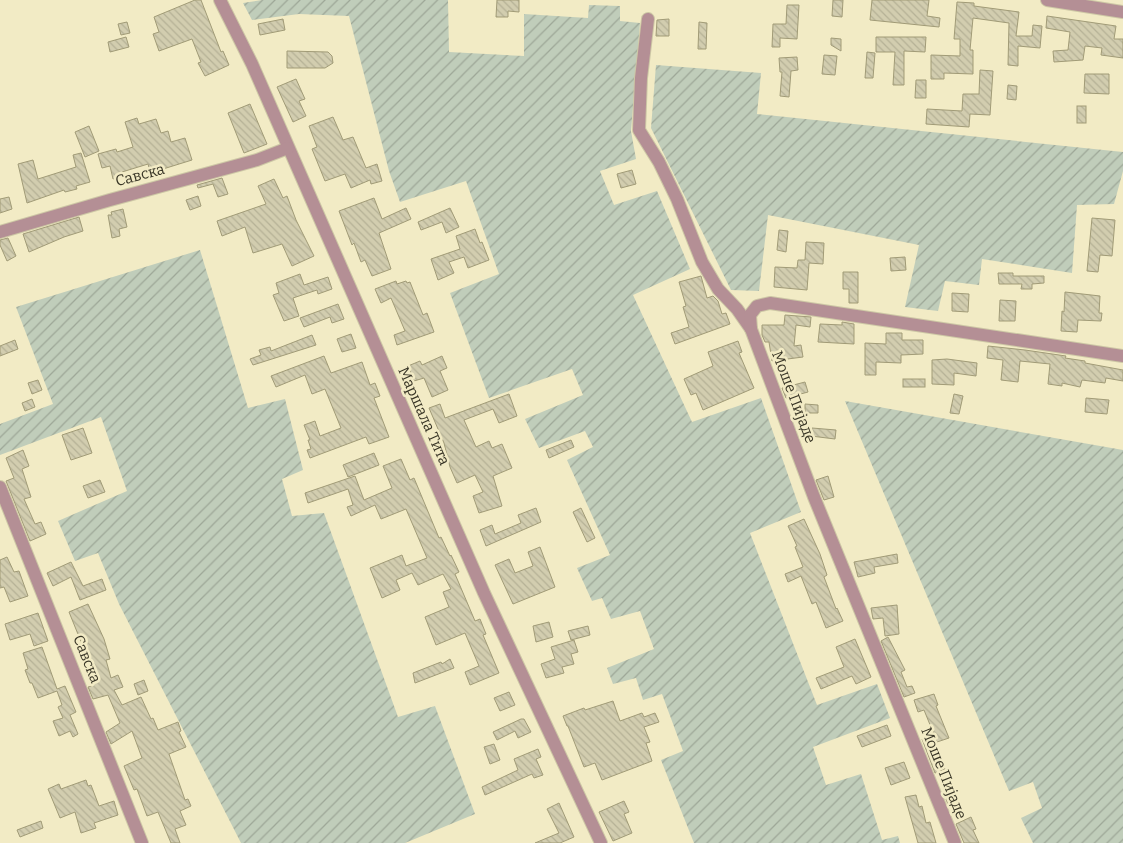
<svg xmlns="http://www.w3.org/2000/svg" width="1123" height="843" viewBox="0 0 1123 843" font-family="Bitter,serif">
	<style>
		.garden { fill: url(#garden-furrows) }
		.building { fill: url(#building-back-hatch); stroke: #a19b77 }
		.lines { fill: none; stroke-linecap: round; stroke-linejoin: round }
		.minor-casing { stroke: #cdc7a5; stroke-width: 14 }
		.minor { stroke: #b48f95; stroke-width: 12 }
		.labels { text-anchor: middle; stroke-width: 5; stroke-linejoin: round; paint-order: stroke }
		.street-label { font-size: 15px; fill: #383526; stroke: #f2ebc5 }
	</style>
	<defs>
		<pattern id="garden-furrows" width="10" height="10" patternUnits="userSpaceOnUse" patternTransform="scale(1.25)"><rect width="10" height="10" fill="#c0cdba"/><path d="M-1 1l2-2M0 10L10 0M9 11l2-2" fill="none" stroke="#9da797"/></pattern>
		<pattern id="building-back-hatch" width="6" height="6" patternUnits="userSpaceOnUse" patternTransform="scale(1.25)"><rect width="6" height="6" fill="#d2cdaf"/><path d="M-1 5l2 2M0 0l6 6M5-1l2 2" fill="none" stroke="#b5b196"/></pattern>
	</defs>
	<rect width="100%" height="100%" fill="#f2ebc5"/>
	<g class="garden">
		<polygon points="262,0 448,0 449,52 524,56 524,14 588,18 589,5 620,6 620,21 640,23 631,131 636,159 600,171 614,205 657,191 690,269 633,295 692,422 761,398 801,512 750,533 817,705 877,684 890,718 813,747 826,785 861,774 882,840 898,836 900,843 694,843 661,760 683,751 662,694 643,700 636,678 613,684 607,668 654,649 640,611 611,619 602,598 592,601 577,568 610,555 567,460 593,447 585,431 539,448 525,419 583,395 572,369 489,398 450,293 499,274 466,181 400,202 389,171 349,16 299,14 252,20 243,3"/>
		<polygon points="656,65 761,73 757,114 1123,152 1123,171 1114,204 1077,205 1072,273 982,259 979,285 945,281 938,311 905,307 919,245 768,215 759,291 731,290 651,128"/>
		<polygon points="200,250 248,408 285,399 303,470 282,479 292,516 324,513 398,717 435,706 475,814 405,843 241,843 119,604 98,553 75,561 58,521 127,491 101,417 0,455 0,424 53,404 16,307"/>
		<polygon points="845,401 1123,450 1123,843 1033,843 1021,818 1042,808 1033,782 1009,791"/>
	</g>
	<g class="building">
		<polygon points="195,0 201,0 221,52 223,51 229,65 205,76 198,63 201,62 192,39 159,51 153,34 159,32 154,17"/>
		<polygon points="497,0 519,0 519,12 508,11 508,17 496,17"/>
		<polygon points="833,0 843,0 842,17 832,16"/>
		<polygon points="872,0 929,0 927,16 940,18 939,27 870,20"/>
		<polygon points="957,2 974,3 974,6 1019,12 1016,36 1032,36 1033,25 1042,26 1040,48 1018,46 1018,66 1008,65 1009,23 973,18 970,50 973,50 973,74 944,73 944,79 931,79 931,55 960,56 960,39 954,39"/>
		<polygon points="787,5 799,5 797,39 780,38 780,47 772,47 773,24 786,24"/>
		<polygon points="1047,16 1116,26 1114,39 1123,39 1123,58 1101,55 1102,48 1085,46 1083,60 1054,62 1053,51 1068,50 1070,32 1046,28"/>
		<polygon points="283,19 285,30 260,35 258,24"/>
		<polygon points="669,19 669,36 656,36 657,20"/>
		<polygon points="127,22 130,33 121,35 118,24"/>
		<polygon points="699,22 707,23 706,49 698,49"/>
		<polygon points="126,37 129,47 110,52 108,42"/>
		<polygon points="876,37 926,37 925,52 904,51 904,85 893,85 895,52 876,52"/>
		<polygon points="831,38 841,39 841,51 831,45"/>
		<polygon points="287,51 328,52 332,56 333,63 325,68 287,68"/>
		<polygon points="867,52 875,53 873,78 865,78"/>
		<polygon points="824,55 837,56 835,75 822,74"/>
		<polygon points="797,57 798,70 791,71 789,97 780,96 782,72 780,72 779,58"/>
		<polygon points="980,70 993,71 990,115 970,114 969,127 926,124 927,109 962,111 963,94 979,94"/>
		<polygon points="1085,74 1109,74 1109,94 1084,93"/>
		<polygon points="296,79 305,99 299,101 306,116 293,122 277,87"/>
		<polygon points="916,80 926,80 926,98 915,98"/>
		<polygon points="1008,85 1017,86 1016,100 1007,99"/>
		<polygon points="250,104 267,144 244,153 228,113"/>
		<rect x="1077" y="106" width="9" height="17"/>
		<polygon points="333,117 343,140 353,137 366,168 377,164 382,181 371,184 370,180 351,188 345,174 325,181 312,149 317,147 309,126"/>
		<polygon points="137,118 139,124 156,119 161,133 168,131 171,142 185,138 192,160 163,169 162,167 150,171 148,164 122,172 123,177 113,179 110,166 102,168 98,154 116,149 117,152 133,147 125,122"/>
		<polygon points="89,126 99,151 85,157 75,132"/>
		<polygon points="81,153 90,182 76,186 77,189 65,192 64,190 27,203 18,164 33,160 38,179 76,167 73,155"/>
		<polygon points="632,170 636,184 621,188 617,174"/>
		<polygon points="222,178 228,194 218,197 213,184 198,188 197,185"/>
		<polygon points="274,179 283,198 287,196 296,220 314,256 292,266 282,244 253,253 245,227 222,236 217,221 266,204 258,186"/>
		<polygon points="198,196 201,206 190,210 186,200"/>
		<polygon points="9,197 12,209 0,213 0,199"/>
		<polygon points="374,198 382,219 406,208 411,219 379,233 391,269 372,276 365,260 361,262 354,243 352,245 339,211"/>
		<polygon points="450,208 459,227 446,233 442,222 421,230 418,222"/>
		<polygon points="123,209 127,227 119,229 120,236 112,238 108,215 112,215 111,212"/>
		<polygon points="79,217 83,231 64,237 29,252 23,234"/>
		<polygon points="1092,218 1115,220 1112,256 1100,255 1098,272 1087,271"/>
		<polygon points="475,229 480,243 482,242 489,260 468,268 464,257 449,262 454,273 438,280 431,259 460,249 456,236"/>
		<polygon points="779,230 788,231 786,252 777,250"/>
		<polygon points="8,238 16,256 7,261 0,245 0,240"/>
		<polygon points="806,242 824,243 823,264 809,263 807,290 774,287 775,267 797,268 798,260 805,260"/>
		<polygon points="905,257 906,270 891,271 890,258"/>
		<polygon points="843,272 858,272 858,303 849,303 849,289 843,289"/>
		<polygon points="998,273 1013,273 1013,276 1044,276 1044,283 1032,284 1032,289 1021,289 1022,284 999,284"/>
		<polygon points="300,274 304,285 328,277 332,289 318,294 317,290 293,298 299,316 284,321 273,295 279,293 276,283"/>
		<polygon points="701,276 707,298 713,296 718,301 722,314 726,313 730,324 675,344 671,333 689,327 683,307 686,306 679,282"/>
		<polygon points="396,281 397,284 406,281 407,283 410,282 423,315 427,313 434,332 397,345 394,335 405,331 391,298 381,303 375,289"/>
		<polygon points="1065,292 1100,296 1099,313 1102,313 1101,321 1078,320 1077,332 1061,331 1062,311 1064,312"/>
		<polygon points="952,293 969,294 968,312 952,311"/>
		<polygon points="1000,300 1016,301 1015,321 999,321"/>
		<polygon points="338,304 344,319 332,323 330,317 304,327 300,318"/>
		<polygon points="785,315 811,317 810,327 796,325 794,346 801,345 803,357 772,361 769,342 765,342 762,335 762,325 784,325"/>
		<polygon points="842,322 854,324 854,344 818,342 820,324 842,325"/>
		<polygon points="886,333 902,333 902,340 923,340 923,354 901,355 901,363 876,362 876,375 865,375 865,343 886,344"/>
		<polygon points="351,334 356,348 342,352 337,339"/>
		<polygon points="312,335 316,345 253,365 250,359 261,355 259,350 270,347 271,351"/>
		<polygon points="15,340 18,349 0,356 0,346"/>
		<polygon points="738,341 742,352 739,353 754,388 703,410 696,393 691,395 684,379 713,366 708,352"/>
		<polygon points="988,346 1025,350 1066,356 1065,358 1085,361 1085,363 1123,370 1123,381 1106,378 1105,383 1082,380 1080,387 1062,383 1062,386 1048,384 1050,364 1020,361 1018,382 1001,380 1003,360 987,358"/>
		<polygon points="324,356 331,373 362,362 370,385 375,383 380,396 374,398 389,437 369,444 366,437 310,458 307,450 311,449 308,440 310,440 304,425 315,421 320,436 341,428 325,389 312,394 305,375 276,387 271,376"/>
		<polygon points="442,356 447,368 440,371 448,390 432,397 424,378 414,381 408,366 420,361 422,365"/>
		<polygon points="947,359 977,363 976,376 954,373 954,385 932,384 932,360"/>
		<rect x="903" y="379" width="22" height="8"/>
		<polygon points="38,380 42,390 32,394 28,383"/>
		<polygon points="805,382 808,392 786,398 782,388"/>
		<polygon points="509,394 517,416 499,423 493,409 464,420 476,447 489,441 492,448 502,444 512,468 493,476 502,506 479,513 473,496 483,492 475,475 457,483 450,467 444,443 429,408 440,404 445,418"/>
		<polygon points="954,394 963,396 959,414 950,413"/>
		<polygon points="1086,398 1109,400 1107,414 1085,412"/>
		<polygon points="32,399 35,407 25,411 22,403"/>
		<polygon points="805,404 818,405 818,413 805,413"/>
		<polygon points="83,428 92,453 71,460 62,435"/>
		<polygon points="812,428 836,430 835,439 811,436"/>
		<polygon points="571,440 574,447 549,458 546,450"/>
		<polygon points="23,450 29,466 22,469 31,497 24,499 35,524 41,522 46,534 30,541 6,481 14,478 6,458"/>
		<polygon points="374,453 379,465 348,477 343,465"/>
		<polygon points="401,459 410,480 414,478 439,538 441,537 450,556 451,555 459,572 455,574 475,621 480,619 486,634 483,635 499,673 470,685 465,672 479,666 465,633 436,645 425,617 449,607 443,592 451,589 443,574 418,585 412,573 396,580 400,590 382,598 370,568 402,555 406,566 427,558 406,509 381,519 375,505 351,516 347,507 353,505 348,489 308,503 305,493 355,476 364,500 392,488 383,466"/>
		<polygon points="828,476 834,497 824,500 816,480"/>
		<polygon points="100,480 105,492 88,498 83,486"/>
		<polygon points="536,508 541,522 486,546 480,530 492,525 495,534 521,523 518,515"/>
		<polygon points="581,508 595,538 587,542 573,512"/>
		<polygon points="804,519 820,554 827,575 824,577 836,609 837,608 843,621 826,628 816,602 812,604 801,576 788,582 785,574 803,567 795,547 797,546 788,526"/>
		<polygon points="540,547 555,587 513,604 495,565 509,559 515,573 533,566 528,552"/>
		<polygon points="897,554 898,563 874,567 875,573 858,577 854,562"/>
		<polygon points="7,557 14,572 19,571 28,596 10,602 4,587 0,588 0,560"/>
		<polygon points="71,562 83,586 102,579 106,590 80,600 71,577 53,586 47,573"/>
		<polygon points="88,604 104,639 110,659 106,660 111,678 118,675 123,687 114,690 122,705 141,697 151,719 153,718 158,730 178,722 181,731 179,732 186,747 169,754 185,800 188,799 191,806 180,811 186,825 175,829 180,843 171,843 158,812 147,816 137,789 134,790 124,766 142,758 132,731 111,744 106,732 120,723 108,695 93,699 88,687 92,686 86,666 84,667 80,656 86,654 69,612"/>
		<polygon points="897,605 899,634 885,636 883,618 873,619 871,608"/>
		<polygon points="38,613 48,641 34,646 30,634 10,640 5,624"/>
		<polygon points="549,622 553,637 536,642 533,626"/>
		<polygon points="588,626 590,635 571,640 568,631"/>
		<polygon points="888,637 905,670 901,672 907,687 912,686 915,693 904,697 881,641"/>
		<polygon points="855,639 871,677 856,684 852,676 821,689 816,678 844,667 836,647"/>
		<polygon points="574,640 578,652 571,654 574,664 562,667 564,673 546,678 541,664 555,659 551,647"/>
		<polygon points="42,647 57,689 65,686 76,712 70,715 78,734 73,737 70,731 59,736 53,721 63,718 58,707 62,705 57,691 38,698 32,683 30,683 25,670 28,669 23,653"/>
		<polygon points="450,659 454,668 415,683 413,673 441,662 442,664"/>
		<polygon points="144,680 148,691 138,695 134,684"/>
		<polygon points="509,692 515,705 500,711 494,698"/>
		<polygon points="934,694 938,705 936,706 949,738 937,742 924,710 918,712 914,700"/>
		<polygon points="613,701 620,721 642,713 644,717 655,713 659,722 644,727 650,742 646,743 652,761 602,780 595,763 584,767 568,726 567,726 563,716 584,708 585,710"/>
		<polygon points="521,719 524,719 531,732 518,738 515,731 497,740 493,732"/>
		<polygon points="887,725 891,736 862,747 857,736"/>
		<polygon points="926,738 935,762 941,760 945,769 935,773 922,739"/>
		<polygon points="494,744 500,760 490,764 484,747"/>
		<polygon points="538,749 541,757 536,759 543,775 534,778 532,774 485,795 482,787 518,770 514,759"/>
		<polygon points="904,762 910,778 891,785 885,768"/>
		<polygon points="86,780 88,786 91,785 99,806 114,801 118,815 94,823 96,828 81,833 75,812 60,818 48,789 59,784 61,789"/>
		<polygon points="916,795 919,807 922,806 926,823 930,822 936,843 918,843 905,797"/>
		<polygon points="956,796 959,804 949,807 946,799"/>
		<polygon points="624,801 629,812 624,814 632,833 613,841 599,812"/>
		<polygon points="559,803 574,837 560,843 535,843 559,833 547,809"/>
		<polygon points="971,817 976,829 973,830 979,843 964,843 956,824"/>
		<polygon points="41,821 43,828 20,837 17,830"/>
	</g>
	<g class="lines">
		<g class="minor-casing">
			<g id="minor">
				<polyline points="220,0 252,64 484,593 601,843"/>
				<polyline points="1047,0 1123,12"/>
				<polyline points="648,19 641,78 639,130 659,162 677,199 702,262 718,289 737,309 751,329"/>
				<polyline points="0,232 110,200 257,160 288,148"/>
				<polyline points="0,487 142,843"/>
				<polyline points="955,843 814,497 751,329 750,315 757,306 770,303 1123,356"/>
			</g>
		</g>
		<use href="#minor" class="minor"/>
	</g>
	<g class="labels">
		<g class="street-label">
			<text transform="translate(140 175) rotate(-15)" y="5">Савска</text>
			<text transform="translate(794 397) rotate(69)" y="5">Моше Пијаде</text>
			<text transform="translate(424 416) rotate(66)" y="5">Маршала Тита</text>
			<text transform="translate(87 659) rotate(68)" y="5">Савска</text>
			<text transform="translate(944 773) rotate(68)" y="5">Моше Пијаде</text>
		</g>
	</g>
</svg>
